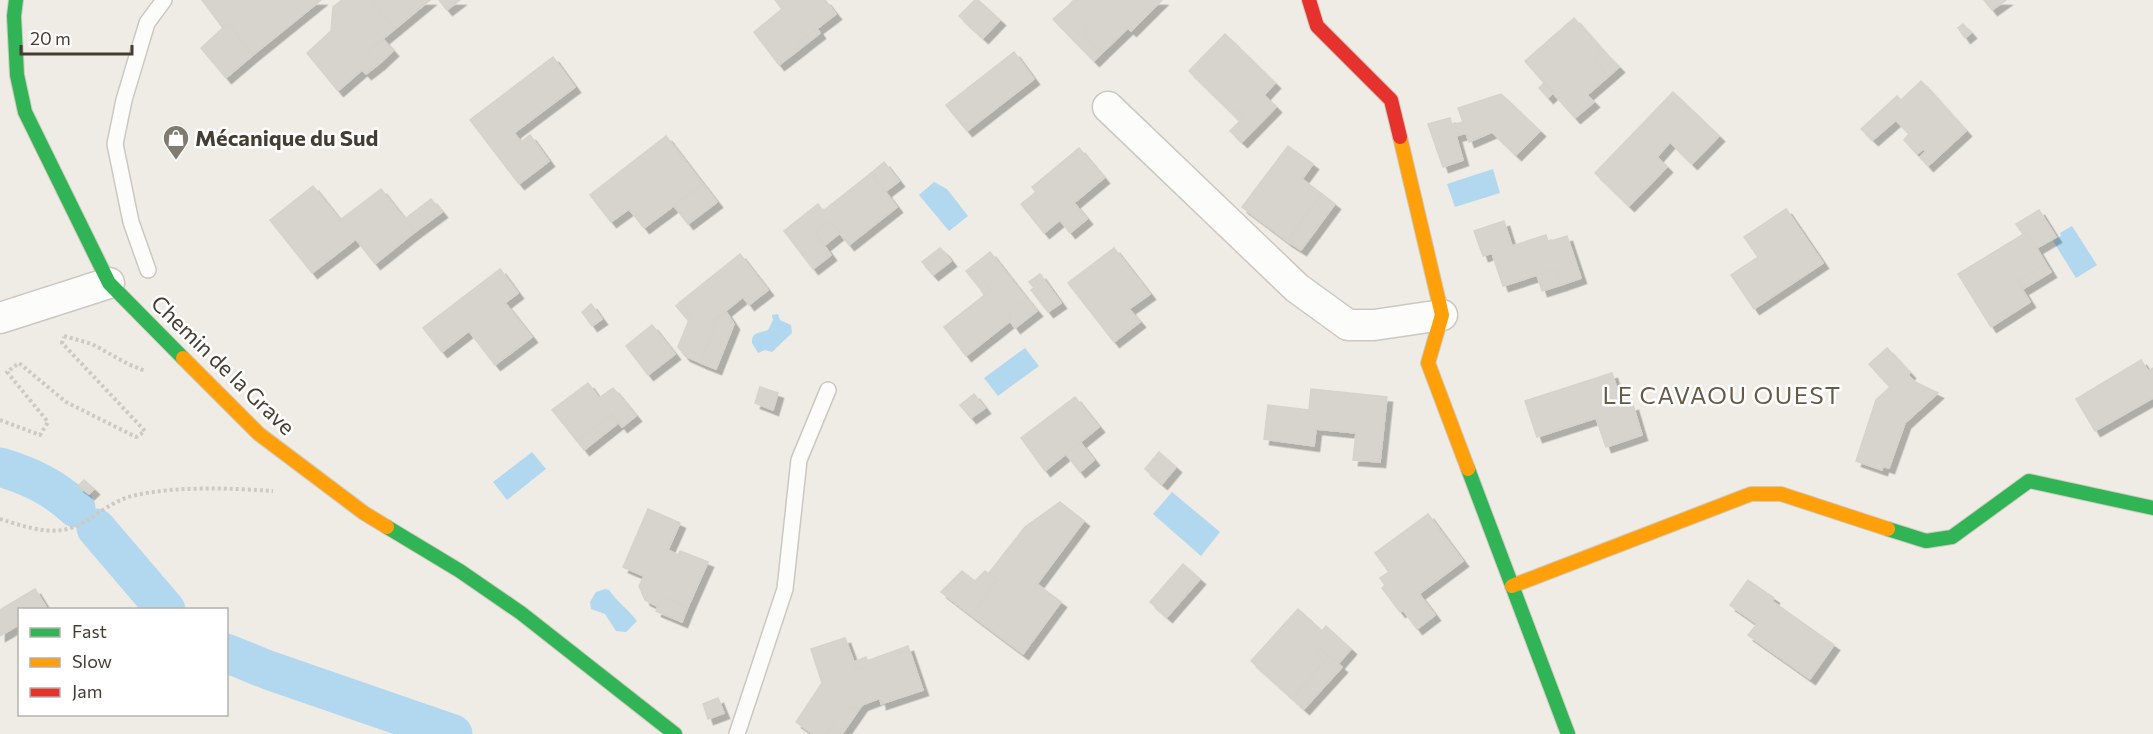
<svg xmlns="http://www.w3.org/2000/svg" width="2153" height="734" viewBox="0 0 2153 734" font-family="Commissioner,sans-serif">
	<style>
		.water { fill: #b2d8f0 }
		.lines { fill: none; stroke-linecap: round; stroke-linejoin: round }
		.canal { stroke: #b2d8f0; stroke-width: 39 }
		.building { fill: #d7d4ce; stroke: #d6d3cb; stroke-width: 1.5; filter: url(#shadow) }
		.lane-casing { stroke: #cbc8c1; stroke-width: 18 }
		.street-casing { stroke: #cbc8c1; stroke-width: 33 }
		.fast-casing { stroke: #cfcabd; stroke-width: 16 }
		.slow-casing { stroke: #cfcabd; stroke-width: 16 }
		.jam-casing { stroke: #cfcabd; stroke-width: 16 }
		.path { stroke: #cdcac5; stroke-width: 4; stroke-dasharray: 3 3; stroke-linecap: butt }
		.lane { stroke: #fcfcfb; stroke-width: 15 }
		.street { stroke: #fcfcfb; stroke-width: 30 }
		.fast { stroke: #30b455; stroke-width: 14 }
		.slow { stroke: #ff9f0a; stroke-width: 14 }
		.jam { stroke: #e5322d; stroke-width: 14 }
		.labels { text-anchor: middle; stroke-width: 5; stroke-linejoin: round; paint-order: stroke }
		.poi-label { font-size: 22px; font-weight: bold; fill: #443d32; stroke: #fff; text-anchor: start }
		.street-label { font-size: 22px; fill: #443d32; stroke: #fff }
		.neighbourhood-label { font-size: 24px; letter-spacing: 1.5px; fill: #675b48; stroke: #fff }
	</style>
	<defs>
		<filter id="shadow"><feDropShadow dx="5.5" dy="5.5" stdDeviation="0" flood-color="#0004"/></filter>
	</defs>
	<rect width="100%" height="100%" fill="#eeece5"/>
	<g class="water">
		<polygon points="1493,169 1500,193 1455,207 1447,184"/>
		<polygon points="934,182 947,189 968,216 949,231 919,195"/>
		<polygon points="2072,226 2097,265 2076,278 2053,241 2061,236 2060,233"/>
		<path d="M778 314 780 320 791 325 792 333 772 352 765 350 758 353 752 343C751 332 760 333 768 330L773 320 772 315Z"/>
		<polygon points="1025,348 1039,366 998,396 984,378"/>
		<polygon points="532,452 546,469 507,500 493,482"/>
		<polygon points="1172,492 1220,532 1201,556 1153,514"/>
		<path d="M605 589 609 590C618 603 628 609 637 621L626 632 616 631 605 614 591 609 590 602 596 592Z"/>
	</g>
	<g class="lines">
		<g class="canal">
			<path d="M0 467C30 476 53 487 76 508"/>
			<polyline points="96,528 166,610"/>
			<polyline points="226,653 268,670 453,734"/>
		</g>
	</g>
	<g class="building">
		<polygon points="202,0 321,0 253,55 228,23 223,28"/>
		<polygon points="342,0 372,0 395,29 367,52 379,64 366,74 362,70 338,91 307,53 331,31 333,7"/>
		<polygon points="372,0 430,0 395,29"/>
		<polygon points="439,0 460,0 447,10"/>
		<polygon points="775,0 825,0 836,14 798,43 801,48 779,65 754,32 782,9"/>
		<polygon points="975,0 978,0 1000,20 983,38 959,16"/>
		<polygon points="1074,0 1162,0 1131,31 1128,28 1102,53 1084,34 1089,29 1067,7"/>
		<polygon points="1984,0 2006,0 1992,10"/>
		<polygon points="1067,7 1089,29 1084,34 1102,53 1094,61 1053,19"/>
		<polygon points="1574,18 1603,51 1594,59 1609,76 1587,95 1594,102 1575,118 1525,61"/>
		<polygon points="228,23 253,55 226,78 201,48"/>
		<polygon points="1963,24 1971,33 1965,38 1958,28"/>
		<polygon points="817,29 820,33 801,48 798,43"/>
		<polygon points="1225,34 1275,83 1264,95 1276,107 1242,142 1230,131 1244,117 1236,110 1233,114 1189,71"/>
		<polygon points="383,39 393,51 379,64 367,52"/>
		<polygon points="1603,51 1619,67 1609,76 1594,59"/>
		<polygon points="1014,52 1034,79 967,131 946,105"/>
		<polygon points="553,57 575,87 514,133 521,142 530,135 549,161 519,184 470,120"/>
		<polygon points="1921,81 1966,131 1928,166 1920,157 1926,151 1923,149 1917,154 1904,140 1909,134 1896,120 1873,140 1861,129 1897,96 1901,100"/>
		<polygon points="1544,83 1553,93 1548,98 1539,88"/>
		<polygon points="1673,92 1719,136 1692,164 1670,142 1657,157 1667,167 1629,206 1595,173"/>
		<polygon points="1501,94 1540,131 1516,155 1492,132 1469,142 1466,133 1456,136 1463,160 1443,167 1428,124 1450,118 1452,125 1463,122 1458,108"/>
		<polygon points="1236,110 1244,117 1240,121 1233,114"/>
		<polygon points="666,136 703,184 644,228 629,209 611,222 590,195"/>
		<polygon points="1288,146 1313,164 1302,179 1322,194 1287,241 1242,207"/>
		<polygon points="1079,148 1104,178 1074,203 1087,219 1070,233 1060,220 1044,233 1021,204 1036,192 1032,187"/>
		<polygon points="884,162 899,181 885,192 871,173"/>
		<polygon points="871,173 897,207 849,245 830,221 815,233 831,255 813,269 784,231 818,204 823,211"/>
		<polygon points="703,184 717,202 688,224 674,206"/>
		<polygon points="313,186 340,220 381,189 415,232 375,264 356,239 312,273 270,220"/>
		<polygon points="1322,194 1335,204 1301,250 1287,241"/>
		<polygon points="431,199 442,212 415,232 405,219"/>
		<polygon points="1786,209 1823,263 1754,309 1731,275 1758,257 1744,237"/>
		<polygon points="2039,210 2056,237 2037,248 2027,232 2023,234 2016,224"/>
		<polygon points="830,221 840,233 825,245 815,233"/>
		<polygon points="1504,221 1512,246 1546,235 1548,242 1567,236 1581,278 1561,285 1556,269 1503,286 1492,253 1483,256 1474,231"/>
		<polygon points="2027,232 2046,264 2017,281 2030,302 1991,327 1958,274"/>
		<polygon points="940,248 944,252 926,267 922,262"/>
		<polygon points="1114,248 1150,294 1129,309 1140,322 1114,342 1068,283"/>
		<polygon points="944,252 951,261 933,275 926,267"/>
		<polygon points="990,252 1027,299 1012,310 1010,321 966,356 944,327 991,290 985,282 979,287 966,271"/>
		<polygon points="740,254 768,290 749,305 743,297 712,322 715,326 701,363 685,356 678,347 691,315 680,302"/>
		<polygon points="2046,264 2051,272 2023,289 2017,281"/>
		<polygon points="500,269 518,293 505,303 532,337 495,365 469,331 442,352 423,328"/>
		<polygon points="1556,269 1561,285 1542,291 1537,275"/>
		<polygon points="1040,274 1061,303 1048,312 1031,290 1034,288 1029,282"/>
		<polygon points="985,282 991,290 984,295 979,287"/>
		<polygon points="1027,299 1037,311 1015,328 1010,321 1012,310"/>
		<polygon points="680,302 691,315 688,320 676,306"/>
		<polygon points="591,304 602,319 592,326 582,312"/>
		<polygon points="726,312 734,324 716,369 701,363 715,326 712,322"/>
		<polygon points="652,325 675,354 648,375 626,346"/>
		<polygon points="1887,348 1910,373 1908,375 1915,382 1938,393 1905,423 1889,468 1883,466 1882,470 1856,461 1876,400 1890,387 1869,364"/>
		<polygon points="2141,360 2148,371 2153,368 2153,398 2095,431 2076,399"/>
		<polygon points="1612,373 1623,408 1633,405 1642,435 1606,447 1596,418 1537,437 1525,401"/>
		<polygon points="588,383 599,398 613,388 636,416 622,427 612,414 577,441 552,410"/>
		<polygon points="760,387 778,393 773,410 755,403"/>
		<polygon points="1311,389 1387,397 1380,462 1353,460 1356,433 1316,429 1314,446 1264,439 1268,405 1309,410"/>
		<polygon points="974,394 985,408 971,418 960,405"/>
		<polygon points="1075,397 1099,427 1045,471 1021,438"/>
		<polygon points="612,414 618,423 584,450 577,441"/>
		<polygon points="1080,442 1094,460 1080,472 1066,454"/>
		<polygon points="1159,452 1176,467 1162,484 1145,469"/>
		<polygon points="84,480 94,489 89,494 78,486"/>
		<polygon points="1060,502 1084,521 1037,584 1061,602 1023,654 971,615 997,580 989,573 1025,527"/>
		<polygon points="648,509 680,523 668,550 678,555 680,551 708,562 688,607 662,596 657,606 645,600 639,586 644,576 623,567"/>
		<polygon points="1428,514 1463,561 1419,594 1435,615 1417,629 1403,610 1400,612 1382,588 1385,585 1380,578 1389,572 1375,553"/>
		<polygon points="1183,564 1200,579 1167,617 1150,602"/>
		<polygon points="962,571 975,581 985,571 997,580 971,615 941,592"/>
		<polygon points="1748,580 1774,598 1772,601 1834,645 1810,679 1748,635 1757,624 1730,605"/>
		<polygon points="35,589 46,607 43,610 20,610 20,624 0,636 0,610"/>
		<polygon points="662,596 688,607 682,622 656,611"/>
		<polygon points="1298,609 1322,631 1326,626 1351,649 1338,664 1320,649 1316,653 1325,661 1292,698 1251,661"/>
		<polygon points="845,638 857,670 869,665 867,661 908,646 923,690 881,704 880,698 841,713 826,734 813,734 796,722 822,683 811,649"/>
		<polygon points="1320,649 1342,667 1304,709 1292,698 1325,661 1316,653"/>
		<polygon points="866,657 869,665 857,670 854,662"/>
		<polygon points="718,698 724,713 708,719 703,704"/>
		<polygon points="862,705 842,734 826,734 841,713"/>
	</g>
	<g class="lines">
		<g class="lane-casing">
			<g id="lane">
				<polyline points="148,270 131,222 115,144 124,100 147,23 164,0"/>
				<polyline points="737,734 785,589 799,460 828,390"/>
			</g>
		</g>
		<g class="street-casing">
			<g id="street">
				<polyline points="1108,107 1297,288 1348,325 1374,325 1442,315"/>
				<polyline points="0,318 109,283"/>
			</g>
		</g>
		<g class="fast-casing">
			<g id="fast">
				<polyline points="16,0 14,16 17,75 25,112 109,283 183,358"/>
				<polyline points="1468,469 1568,734"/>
				<polyline points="387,527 460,571 521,613 675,734"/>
				<polyline points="1888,529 1926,541 1952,537 2029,481 2153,508"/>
			</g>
		</g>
		<g class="slow-casing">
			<g id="slow">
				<polyline points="1400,137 1442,315 1428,363 1468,469"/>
				<polyline points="183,358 259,434 364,513 387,527"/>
				<polyline points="1512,586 1751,494 1781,494 1888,529"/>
			</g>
		</g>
		<g class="jam-casing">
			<polyline id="jam" points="1309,0 1317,26 1391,100 1400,137"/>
		</g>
		<g class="path">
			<polyline points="64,336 92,344 128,364 145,371"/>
			<polyline points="0,420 40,435 48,422 7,372 19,363 66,402 136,437 145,431 62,343 64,337"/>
			<path d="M0 519C23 526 52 537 76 526 96 517 112 500 136 495 178 486 230 488 273 491"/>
		</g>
		<use href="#lane" class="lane"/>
		<use href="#street" class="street"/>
		<use href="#fast" class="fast"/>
		<use href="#slow" class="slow"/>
		<use href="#jam" class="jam"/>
	</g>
	<defs>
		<g id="shop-pin" transform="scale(1.35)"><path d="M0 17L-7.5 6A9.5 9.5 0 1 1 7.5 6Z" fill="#807a71" stroke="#fff"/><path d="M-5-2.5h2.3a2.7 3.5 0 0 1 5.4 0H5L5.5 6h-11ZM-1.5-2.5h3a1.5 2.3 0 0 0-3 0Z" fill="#fff"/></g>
	</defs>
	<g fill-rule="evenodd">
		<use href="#shop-pin" x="176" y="138"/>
	</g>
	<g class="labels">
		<g class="poi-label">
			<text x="195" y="146">Mécanique du Sud</text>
		</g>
		<g class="street-label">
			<text transform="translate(223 365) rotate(44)" y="8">Chemin de la Grave</text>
		</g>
		<g class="neighbourhood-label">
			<text x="1722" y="404">LE CAVAOU OUEST</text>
		</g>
	</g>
	<rect x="18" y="608" width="210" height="108" fill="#ffffff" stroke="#b4b1ad" stroke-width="1.5"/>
	<rect x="30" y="628" width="30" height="9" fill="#30b455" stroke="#b4b1ad" stroke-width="1.5"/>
	<text x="72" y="638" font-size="18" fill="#443d32">Fast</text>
	<rect x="30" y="658" width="30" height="9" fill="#ff9f0a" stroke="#b4b1ad" stroke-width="1.5"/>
	<text x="72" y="668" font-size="18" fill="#443d32">Slow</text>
	<rect x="30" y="688" width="30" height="9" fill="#e5322d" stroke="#b4b1ad" stroke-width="1.5"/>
	<text x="72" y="698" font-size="18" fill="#443d32">Jam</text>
	<path d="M21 45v9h111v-9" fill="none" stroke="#443d32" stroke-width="3"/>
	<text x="30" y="45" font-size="18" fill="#443d32" stroke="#ffffff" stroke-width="4.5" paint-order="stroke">20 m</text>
</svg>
